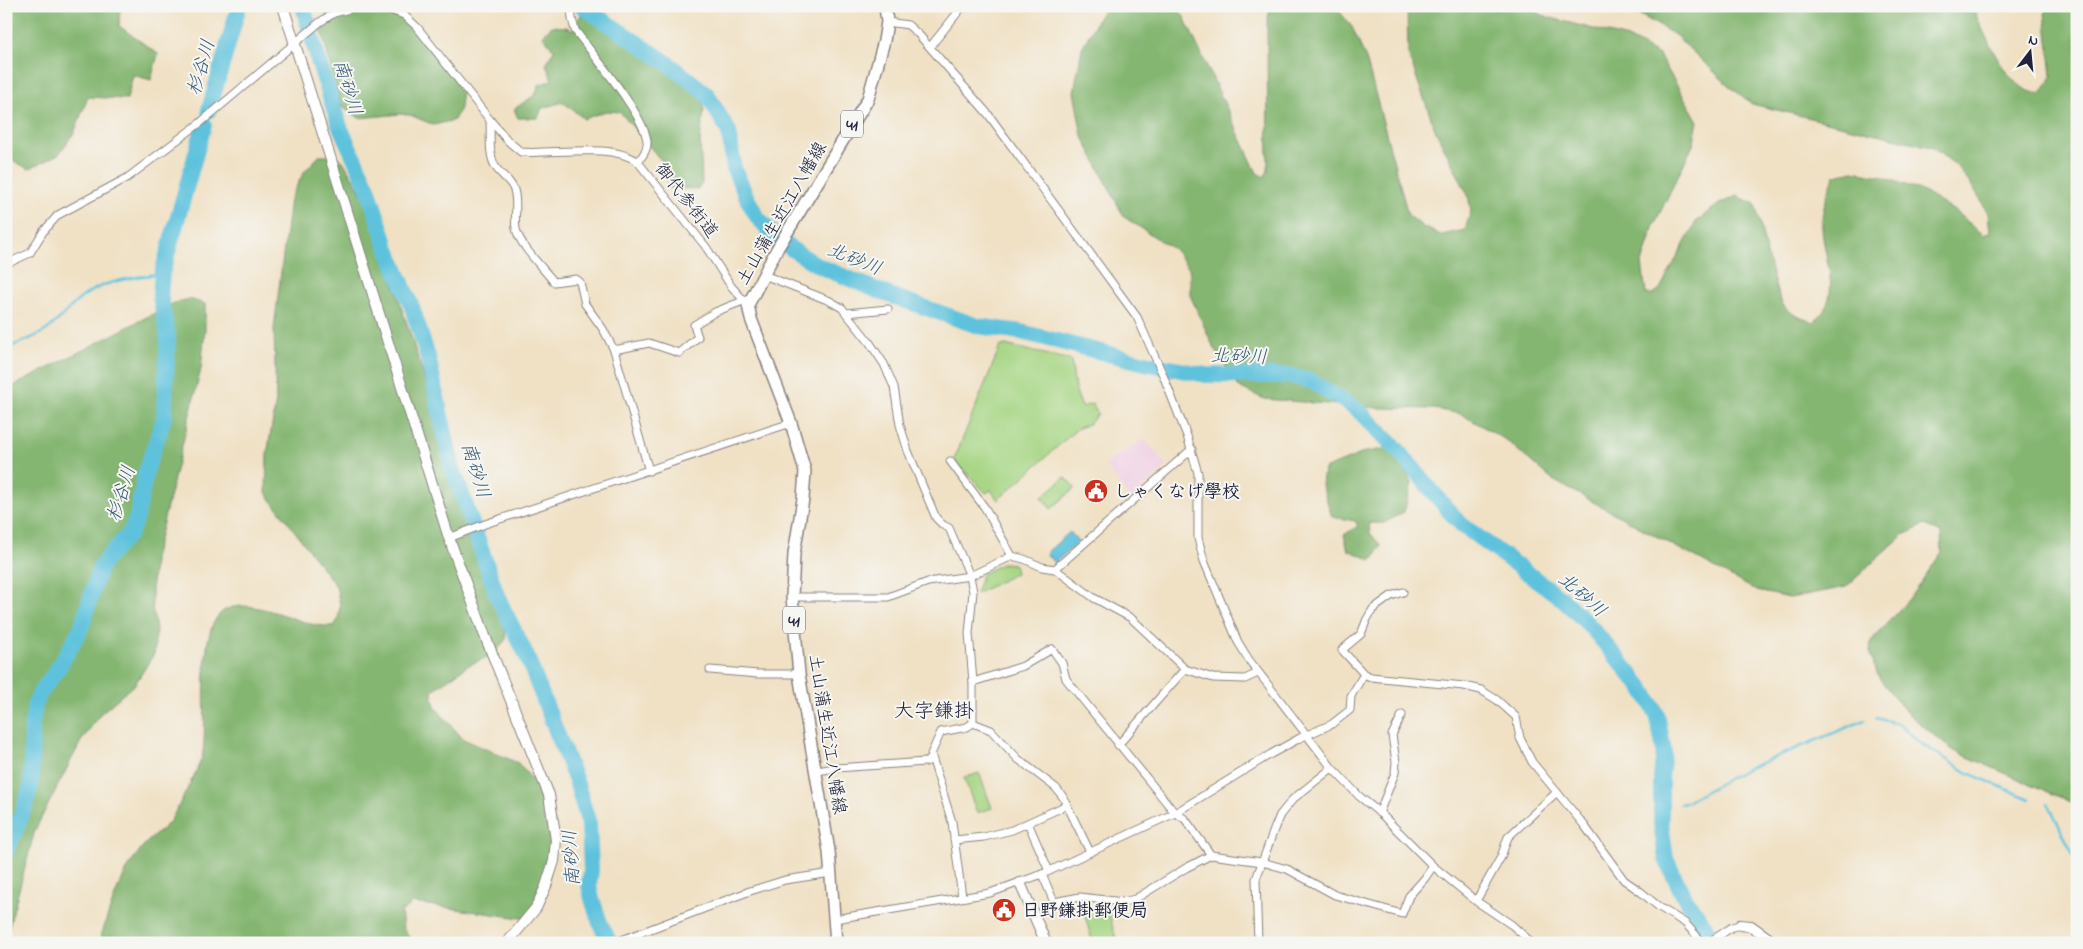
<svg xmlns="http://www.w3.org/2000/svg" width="2083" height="949" viewBox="0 0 2083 949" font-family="'Indie Flower','Klee One',sans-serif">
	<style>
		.built { fill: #f1d0e4 }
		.green { fill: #a6d583; stroke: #647c5f }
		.forest { fill: #84b671; stroke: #536c56 }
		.water { fill: #5fc2dd; stroke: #40728c }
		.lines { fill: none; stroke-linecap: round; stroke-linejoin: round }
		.stream { stroke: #5fc2dd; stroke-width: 2.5 }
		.river { stroke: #5fc2dd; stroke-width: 16 }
		.street-casing { stroke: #898280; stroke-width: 9 }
		.secondary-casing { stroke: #898280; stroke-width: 12 }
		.primary-casing { stroke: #898280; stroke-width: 14 }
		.street { stroke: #fff; stroke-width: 7 }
		.secondary { stroke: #fff; stroke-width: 10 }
		.primary { stroke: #fff; stroke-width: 11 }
		.labels { text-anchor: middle; stroke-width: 4; stroke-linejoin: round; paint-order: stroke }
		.shield { fill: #f6f6f2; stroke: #626272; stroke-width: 1 }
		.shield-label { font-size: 16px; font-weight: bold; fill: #22223b }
		.street-label { font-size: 18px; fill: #22223b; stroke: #f6f6f2 }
		.poi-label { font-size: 18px; font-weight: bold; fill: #22223b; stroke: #f6f6f2; text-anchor: start }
		.water-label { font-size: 19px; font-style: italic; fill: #375a74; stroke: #f6f6f2 }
		.quarter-label { font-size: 20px; fill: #22223b; stroke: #f6f6f2 }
	</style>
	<rect width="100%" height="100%" fill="#f6f6f2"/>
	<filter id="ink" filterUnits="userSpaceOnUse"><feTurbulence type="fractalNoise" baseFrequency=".02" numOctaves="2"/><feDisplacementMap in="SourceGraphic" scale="10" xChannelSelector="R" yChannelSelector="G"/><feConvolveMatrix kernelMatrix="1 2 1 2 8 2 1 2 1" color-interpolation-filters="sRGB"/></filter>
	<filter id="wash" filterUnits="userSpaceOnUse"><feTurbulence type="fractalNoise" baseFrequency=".0096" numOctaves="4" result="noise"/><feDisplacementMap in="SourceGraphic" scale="20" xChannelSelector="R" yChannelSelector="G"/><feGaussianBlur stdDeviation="1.12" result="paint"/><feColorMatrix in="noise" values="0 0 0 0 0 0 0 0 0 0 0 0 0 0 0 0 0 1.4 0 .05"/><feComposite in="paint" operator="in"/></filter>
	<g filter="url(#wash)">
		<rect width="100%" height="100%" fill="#f0e1c5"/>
		<polygon class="built" points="1144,439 1167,466 1131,499 1105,465"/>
		<g class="green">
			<polygon points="1005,345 1071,360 1075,389 1082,407 1092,404 1098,414 1090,423 1077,429 998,500 991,490 986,493 954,460 1000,347"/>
			<polygon points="1065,477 1075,488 1051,509 1042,497"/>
			<polygon points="1003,563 1014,564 1016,573 976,594 982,574"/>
			<polygon points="979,773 992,808 977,813 964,778"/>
			<polygon points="1107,906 1117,943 1093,943 1084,913"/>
		</g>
		<g class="forest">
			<polygon points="6,6 120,6 119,26 158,54 151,80 133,75 127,99 88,97 74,133 59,154 29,169 6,157"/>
			<path d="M1107 6H1176L1184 17 1257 173 1264 177 1268 171 1267 22 1271 6H1335L1352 27 1366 59 1408 215 1423 227 1441 235 1465 230 1471 211 1468 195 1436 132 1408 54 1407 6H1524L1547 17 1628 38 1659 55 1698 121 1693 145 1654 225 1642 263 1646 294H1653L1660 289 1696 222 1719 204 1737 196 1755 204C1761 225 1774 297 1786 309 1794 316 1804 319 1814 322 1847 293 1820 255 1822 220 1823 204 1829 189 1835 175L1854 171 1881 176 1920 190 1953 210 1984 235 1990 232 1988 213 1976 192 1956 165 1931 147 1752 104 1727 84 1675 35 1625 6H1972C1985 34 2006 92 2041 94L2052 76 2045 13 2048 6H2077V795L2071 802 1952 750 1906 712 1879 678 1870 654 1871 641 1909 599 1942 552 1941 533 1925 525 1903 535 1846 587 1790 598 1757 591 1551 479 1506 440 1461 414 1434 409 1377 408 1264 399 1239 387 1213 346 1190 295V270L1175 250 1124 217 1082 135 1074 92 1082 48 1101 13Z"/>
			<polygon points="370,10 406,19 462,87 460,108 454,120 434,125 410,115 401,114 359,118 341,105 321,29 339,16"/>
			<polygon points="581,15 659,59 702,93 704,111 700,138 702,183 698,189 669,188 666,166 620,112 606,111 584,119 563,102 542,108 538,118 518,118 514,109 535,95 539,85 552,80 546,64 554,50 542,35 552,26 567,27 572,30"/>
			<path d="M319 156H334L343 161 368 204 505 626 506 639 494 654 467 666 432 691 435 707 463 739 518 763 544 794 555 825 548 884 528 919 413 903 401 912 403 928 413 943H99C109 911 119 877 140 850 148 839 161 832 170 821 175 814 200 765 202 757 210 725 193 623 227 609 250 599 288 618 311 624 318 626 326 626 334 626L338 620 340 605 336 586 266 493 267 455 276 401 274 329 290 199 304 172Z"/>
			<polygon points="189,299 205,304 205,329 201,369 154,559 152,584 152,607 156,629 154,654 135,684 100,714 80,743 35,830 6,938 6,390 172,304"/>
			<polygon points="1390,448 1399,458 1412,483 1404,512 1384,523 1369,523 1370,533 1381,546 1372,560 1348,550 1344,535 1358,526 1355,521 1332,517 1322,485 1324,469 1366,452"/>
		</g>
		<polygon class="water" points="1070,532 1079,542 1054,563 1046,553"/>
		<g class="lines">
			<g class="stream">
				<path d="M6 349C20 342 36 338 48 329 68 313 75 297 102 286 121 278 142 277 162 273"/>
				<polyline points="1876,718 1899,724 1917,741 1968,773 2030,799"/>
				<polyline points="1661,802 1667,803"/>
				<polyline points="2048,803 2077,862"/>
				<polyline points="1680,804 1685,803 1742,771 1865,720"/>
			</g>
			<g class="river">
				<polyline points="303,6 319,63 340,127 368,188 387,247 412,307 428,357 452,466 498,598 525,652 576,781 589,824 591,870 589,885 592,899 600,923 610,943"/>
				<polyline points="582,6 669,64 707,94 729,132 734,169 748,200 758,218 773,234 793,250 819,266 886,294 978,326 1021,332 1145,363 1206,375 1290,376 1311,381 1357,409 1398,450 1448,510 1462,525 1561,598 1591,627 1643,689 1657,714 1664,751 1661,777 1661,823 1666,859 1683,895 1717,943"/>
				<polyline points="209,110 239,6"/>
				<polyline points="6,852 23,812 31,786 32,723 35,705 40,693 60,665 81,628 99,570 106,559 130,533 137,517 146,471 164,418 168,337 160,296 162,273 204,125"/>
			</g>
		</g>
	</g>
	<g filter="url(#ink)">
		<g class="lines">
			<g class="street-casing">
				<g id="street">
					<path d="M380 6 404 15 417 27 490 120 508 141 521 152C553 155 611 142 638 162"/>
					<path d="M571 6 572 19 575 30C592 54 644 114 647 141 648 149 643 155 638 162L706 247 731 286 748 305"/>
					<polyline points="887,22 908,25 919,35 988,114 1137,317 1163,375 1187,436 1198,473 1198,538 1204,561 1238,642 1249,660 1332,768 1359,796 1381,814 1433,866 1476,901 1512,925 1532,943"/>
					<polyline points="930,47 963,6"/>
					<path d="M490 120C491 134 488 154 495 166 500 175 510 179 514 190 518 202 514 216 516 229 520 246 543 268 554 282L576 279 580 282 585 304 603 329 614 350 649 471"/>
					<polyline points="6,264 30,253 43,232 58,215 127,178 200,123 320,22 334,13 360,6"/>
					<polyline points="764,275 830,301 842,308 870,343 884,364 894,387 900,425 908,451 936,518 943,525 949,528 970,576 973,592 969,633 973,682 973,723"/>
					<polyline points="846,313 888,309"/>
					<polyline points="614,350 649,343 679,353 698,337 694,325 715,312 743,301"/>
					<polyline points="950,461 985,508 1012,556"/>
					<polyline points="449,538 485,524 791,423"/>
					<polyline points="1055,569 1192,449"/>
					<polyline points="1403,592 1391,596 1373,609 1367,619 1361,634 1342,650 1364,674 1371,677 1464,686 1481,690 1497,700 1516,717 1520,738 1532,762 1584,825 1624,880 1641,892 1659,907 1685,923 1703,943"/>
					<polyline points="792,597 888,597 928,582 970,576 1012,556 1024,559 1042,567 1055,569 1094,598 1131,618 1185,669 1213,678 1245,679 1258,673"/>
					<polyline points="710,670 758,674 799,674"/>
					<polyline points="973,682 1023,666 1052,649 1062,663 1066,679 1175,813 1185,819 1211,855 1262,862 1287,869 1335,895 1402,914 1409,896 1425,878 1433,866"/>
					<polyline points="973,723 991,730 1018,759 1056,788 1063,797 1090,852"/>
					<polyline points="1118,745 1185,669"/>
					<polyline points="817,771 836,768 926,762 932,759"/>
					<polyline points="1379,813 1395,773 1396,762 1392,735 1402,715"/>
					<polyline points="1028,823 1049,871"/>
					<polyline points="954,840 984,837 1012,830 1067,805"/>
					<polyline points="1042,874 1054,902 1080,897 1123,902 1135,899 1186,868 1211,855"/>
					<polyline points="962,897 952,822 931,754 941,732 967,727 973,723"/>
					<polyline points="1476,901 1501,857 1508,837 1557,792"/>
					<polyline points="835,919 990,893 1045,873 1175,813 1271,754 1300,738 1332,724 1350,710 1351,696 1364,674"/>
					<polyline points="614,943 750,891 785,880 831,873"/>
					<polyline points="1258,943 1256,879 1275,827 1280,815 1293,799 1332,768"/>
					<polyline points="1708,943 1732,927 1740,925"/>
				</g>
			</g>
			<g class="secondary-casing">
				<g id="secondary">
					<polyline points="283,6 449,538 485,636 549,795 556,840 554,861 546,886 536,908 507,943"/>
					<polyline points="1020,883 1046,943"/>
					<polyline points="1740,925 1751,926 1775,943"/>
				</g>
			</g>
			<g class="primary-casing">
				<polyline id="primary" points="836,943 829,851 799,674 792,597 794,554 803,499 805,471 791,423 751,319 748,305 777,249 868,99 884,41 887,22 885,6"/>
			</g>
			<use href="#street" class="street"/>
			<use href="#secondary" class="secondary"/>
			<use href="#primary" class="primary"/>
		</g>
	</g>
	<defs>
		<g id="civic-disc" transform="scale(1.25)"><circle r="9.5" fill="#c8321e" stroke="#f6f6f2"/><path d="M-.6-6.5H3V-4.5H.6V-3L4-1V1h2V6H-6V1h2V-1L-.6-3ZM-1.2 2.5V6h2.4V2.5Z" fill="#fff"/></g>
	</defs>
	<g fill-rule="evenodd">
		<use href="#civic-disc" x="1096" y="491"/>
		<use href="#civic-disc" x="1004" y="910"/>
	</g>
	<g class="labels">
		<g class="shield">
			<rect x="841" y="110.5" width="22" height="27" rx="4"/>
			<rect x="783" y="606.5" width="22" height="27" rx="4"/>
		</g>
		<g class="shield-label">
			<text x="852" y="130">41</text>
			<text x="794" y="626">41</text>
		</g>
		<g class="street-label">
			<text transform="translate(687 200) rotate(52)" y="6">御代参街道</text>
			<text transform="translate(781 213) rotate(-60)" y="6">土山蒲生近江八幡線</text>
			<text transform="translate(828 734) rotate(81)" y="6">土山蒲生近江八幡線</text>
		</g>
		<g class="poi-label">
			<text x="1114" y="497">しゃくなげ學校</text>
			<text x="1022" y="916">日野鎌掛郵便局</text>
		</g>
		<g class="water-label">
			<text transform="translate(200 67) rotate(-74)" y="7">杉谷川</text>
			<text transform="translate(349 87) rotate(73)" y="7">南砂川</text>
			<text transform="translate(855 258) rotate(22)" y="7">北砂川</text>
			<text transform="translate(1239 355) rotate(2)" y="7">北砂川</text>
			<text transform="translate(477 470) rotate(73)" y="7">南砂川</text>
			<text transform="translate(120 493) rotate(-73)" y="7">杉谷川</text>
			<text transform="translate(1583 594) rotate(42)" y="7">北砂川</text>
			<text transform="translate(570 858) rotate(-94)" y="7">南砂川</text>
		</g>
		<g class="quarter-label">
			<text x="934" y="717">大字鎌掛</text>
		</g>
	</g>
	<rect width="2083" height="949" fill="none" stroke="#f6f6f2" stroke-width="25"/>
	<g transform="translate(2030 52) rotate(16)" stroke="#f6f6f2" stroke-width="4" paint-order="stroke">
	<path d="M0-4L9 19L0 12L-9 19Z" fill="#22223b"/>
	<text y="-8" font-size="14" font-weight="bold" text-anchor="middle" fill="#22223b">N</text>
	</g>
</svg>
